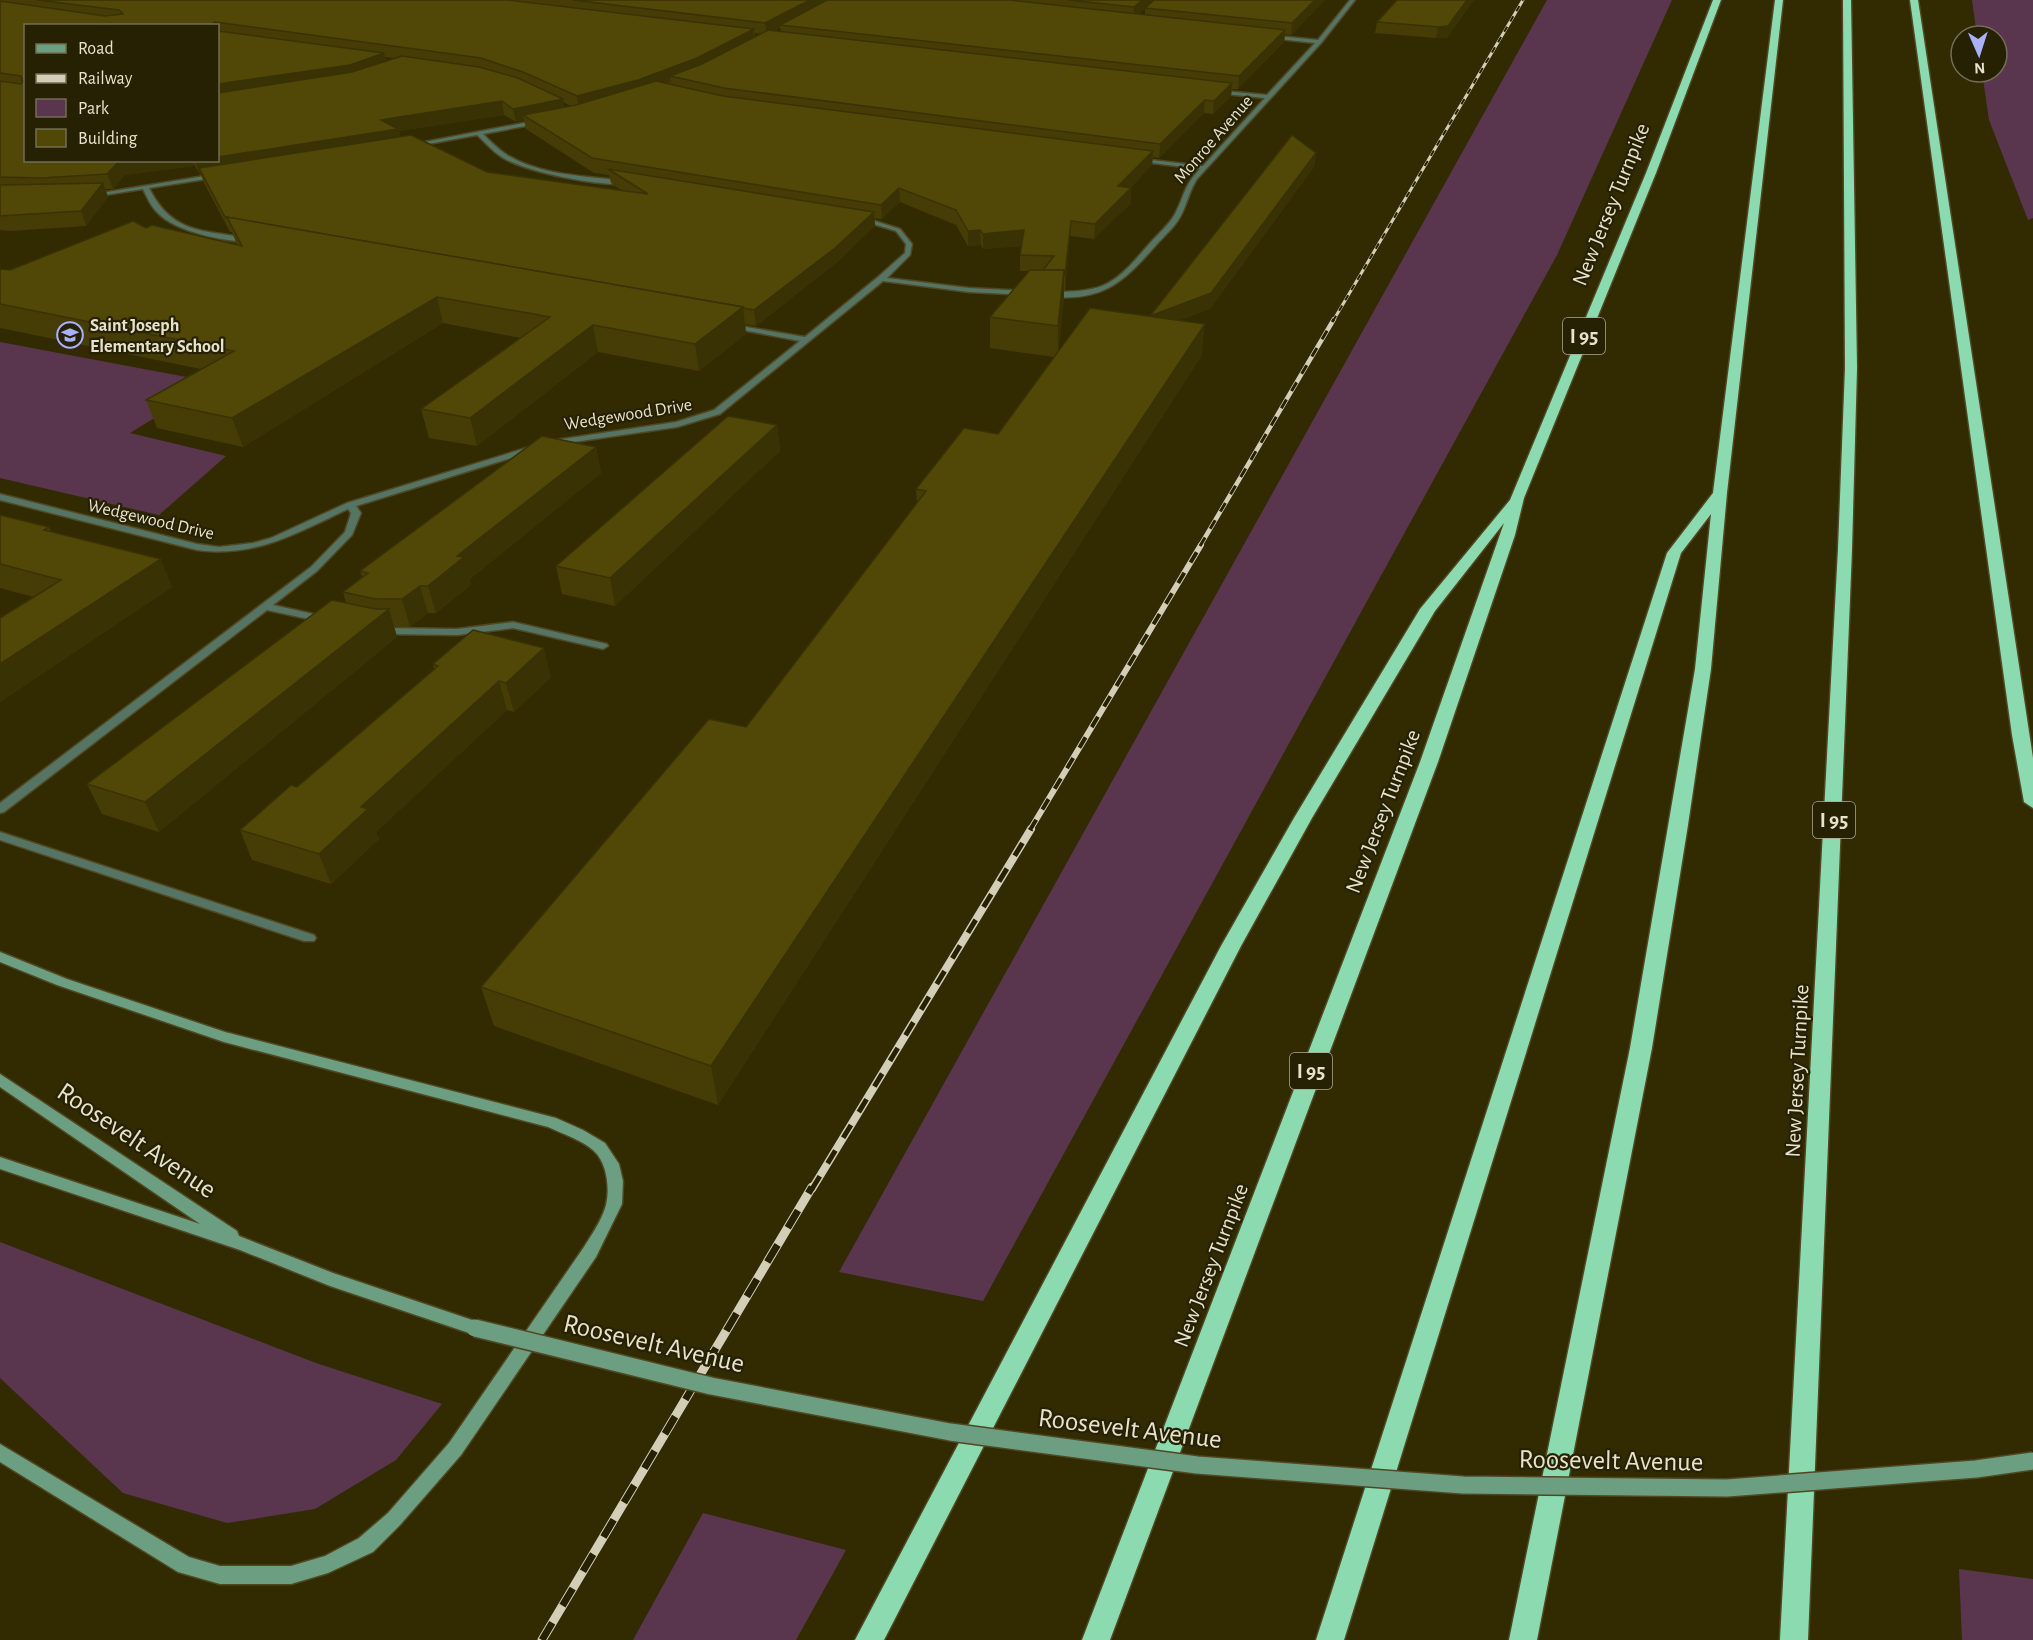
<svg xmlns="http://www.w3.org/2000/svg" width="2033" height="1640" viewBox="0 0 2033 1640" font-family="'Alegreya Sans',sans-serif">
	<style>
		.green { fill: #59364e }
		.lines { fill: none; stroke-linecap: round; stroke-linejoin: round }
		.street-casing { stroke: #4f4822; stroke-width: 3 }
		.secondary-casing { stroke: #4f4822; stroke-width: 3 }
		.highway-casing { stroke: #4f4822; stroke-width: 3 }
		.street { fill: #567463; fill-rule: evenodd }
		.secondary { fill: #6c9e82; fill-rule: evenodd }
		.highway { fill: #8cdbb0; fill-rule: evenodd }
		.rail-far4-casing { stroke: #d2ceb7; stroke-width: 3 }
		.rail-far3-casing { stroke: #d2ceb7; stroke-width: 4.5 }
		.rail-far2-casing { stroke: #d2ceb7; stroke-width: 6 }
		.rail-far1-casing { stroke: #d2ceb7; stroke-width: 8 }
		.rail-casing { stroke: #d2ceb7; stroke-width: 9 }
		.rail-far4 { stroke: #272103; stroke-width: 2; stroke-dasharray: 6; stroke-linecap: butt }
		.rail-far3 { stroke: #272103; stroke-width: 3; stroke-dasharray: 10; stroke-linecap: butt }
		.rail-far2 { stroke: #272103; stroke-width: 4; stroke-dasharray: 12; stroke-linecap: butt }
		.rail-far1 { stroke: #272103; stroke-width: 5; stroke-dasharray: 15; stroke-linecap: butt }
		.rail { stroke: #272103; stroke-width: 7; stroke-dasharray: 20; stroke-linecap: butt }
		.secondary-bridge-casing { stroke: #4f4822; stroke-width: 20; stroke-linecap: butt }
		.secondary-bridge { stroke: #6c9e82; stroke-width: 17 }
		.wall { fill: #463d06; fill-rule: evenodd }
		.shaded-wall { fill: #393205 }
		.building { fill: #514707; stroke: #393205; stroke-width: 1.5 }
		.labels { text-anchor: middle; stroke-width: 4.5; stroke-linejoin: round; paint-order: stroke }
		.far-street-label { font-size: 18px; fill: #e6e2cd; stroke: #272103 }
		.far-poi-label { font-size: 18px; font-weight: bold; fill: #e6e2cd; stroke: #272103; text-anchor: start }
		.shield { fill: #272103; stroke: #ada890; stroke-width: 1.5 }
		.shield-label { font-size: 21px; font-weight: bold; fill: #e6e2cd }
		.street-label { font-size: 22px; fill: #e6e2cd; stroke: #272103 }
		.near-street-label { font-size: 27px; fill: #e6e2cd; stroke: #272103 }
	</style>
	<rect width="100%" height="100%" fill="#322b01"/>
	<g class="green">
		<polygon points="1547,0 1672,0 1557,255 983,1301 839,1272"/>
		<polygon points="1972,0 2033,0 2033,218 2028,220 1989,120 1982,72 1997,72 1997,36 1977,36"/>
		<polygon points="0,342 213,382 130,433 226,456 159,515 0,478"/>
		<polygon points="0,1242 316,1363 442,1404 396,1460 315,1509 227,1523 123,1493 0,1378"/>
		<polygon points="703,1513 846,1550 796,1640 633,1640"/>
		<polygon points="1959,1569 2033,1579 2033,1640 1962,1640"/>
	</g>
	<g class="lines">
		<g class="street-casing">
			<g id="street">
				<path d="M1350 0H1355L1321 43 1197 179C1189 191 1187 205 1180 217 1174 228 1164 236 1156 245 1122 284 1101 303 1045 296L1044 294 1048 292C1107 292 1113 286 1151 242 1159 233 1169 225 1175 214 1185 195 1183 187 1200 169L1136 161 1134 158 1203 166 1265 98 1215 93 1213 90 1267 95 1315 43 1270 38 1268 35 1318 40Z"/>
				<path d="M539 120 541 123 483 134C490 141 498 149 507 155 541 176 587 176 625 181L627 182V184C597 186 532 173 505 159 494 153 486 143 477 135L412 147 409 145Z"/>
				<path d="M217 174 219 175V177L149 188C173 236 205 229 250 239V241C227 243 174 231 158 213 151 207 147 197 143 189L92 197 89 195Z"/>
				<path d="M859 216 900 229 912 244 910 255 887 278 969 288 1027 291 1031 293 1027 295 969 292 883 281 720 414 677 427 553 445 356 506 361 513 352 535 317 571 273 605 331 618V622L327 623 267 610 4 812 0 813V803L311 567 345 532 351 513 348 509C297 533 255 558 197 550L0 500V494L197 544 219 547 253 543 271 538 347 503 549 441 676 422 714 410 800 341 732 328 728 326 729 324 805 337 878 277 905 253 906 244 896 231 857 219 856 218Z"/>
				<polygon points="513,622 607,644 608,646 603,649 513,628 457,635 382,634 377,631 382,628 457,629"/>
				<polygon points="0,832 314,935 316,938 314,941 304,941 0,840"/>
			</g>
		</g>
		<g class="secondary-casing">
			<g id="secondary">
				<path d="M0 952 67 979 225 1032 556 1118 583 1130 605 1143 619 1164 623 1181 622 1204 596 1257 461 1455 400 1525 373 1552 328 1573 291 1584H220L178 1572 0 1462V1444L189 1557 220 1566H291L325 1556 359 1538 388 1513 449 1443 584 1247C592 1234 602 1220 606 1205 610 1188 607 1163 594 1151 582 1140 563 1134 548 1127L224 1042 57 985 0 962Z"/>
				<polygon points="0,1074 237,1231 239,1236 333,1273 481,1323 483,1328 481,1333 475,1335 330,1286 240,1250 0,1169 0,1157 200,1224 0,1087"/>
			</g>
		</g>
		<g class="highway-casing">
			<g id="highway">
				<polygon points="1713,0 1721,0 1656,173 1524,498 1515,535 1438,762 1110,1640 1082,1640 1420,762 1504,523 1435,611 1312,818 1241,946 884,1640 855,1640 1221,946 1294,818 1420,609 1510,500 1646,173"/>
				<polygon points="1775,0 1783,0 1727,493 1711,669 1688,825 1652,1048 1537,1640 1509,1640 1630,1048 1695,669 1711,514 1681,553 1344,1640 1316,1640 1667,553 1713,493"/>
				<polygon points="1843,0 1851,0 1857,368 1852,549 1808,1640 1780,1640 1838,549 1845,368"/>
				<polygon points="1910,0 1918,0 2033,758 2033,808 2024,802 2012,735"/>
			</g>
		</g>
		<use href="#street" class="street"/>
		<use href="#secondary" class="secondary"/>
		<use href="#highway" class="highway"/>
		<g class="rail-far4-casing">
			<polyline id="rail-far4" points="1333,321 1523,0"/>
		</g>
		<g class="rail-far3-casing">
			<polyline id="rail-far3" points="1200,546 1334,319"/>
		</g>
		<g class="rail-far2-casing">
			<polyline id="rail-far2" points="1030,830 1201,545"/>
		</g>
		<g class="rail-far1-casing">
			<polyline id="rail-far1" points="812,1189 1031,829"/>
		</g>
		<g class="rail-casing">
			<polyline id="rail" points="542,1640 812,1187"/>
		</g>
		<use href="#rail-far4" class="rail-far4"/>
		<use href="#rail-far3" class="rail-far3"/>
		<use href="#rail-far2" class="rail-far2"/>
		<use href="#rail-far1" class="rail-far1"/>
		<use href="#rail" class="rail"/>
		<g class="secondary-bridge-casing">
			<polyline id="secondary-bridge" points="475,1328 711,1386 950,1432 1197,1465 1463,1485 1727,1488 1976,1469 2033,1461"/>
		</g>
		<use href="#secondary-bridge" class="secondary-bridge"/>
	</g>
	<g class="wall">
		<path d="M0 0H1325L1291 35 1285 34 1284 42 1238 89H1232L1231 96 1213 114 1204 113 1159 158 1153 157 1152 165 1130 188 1131 203 1094 239 1070 236 1065 291H1064L1058 352 1150 317 1316 153 1314 167 1210 309 1179 320 1202 355 718 1105 494 1026 481 987 746 727 917 503 916 489 998 434 1054 357 990 348V317L1029 271H1020V255L1022 246 983 249 981 245 968 246 956 225 900 202 882 219 874 218 875 226 836 263 756 326 745 324 746 334 699 371 598 352 477 446 429 438 421 409 521 338 443 323 243 447 157 428 146 400 201 369 0 328V269L10 270 146 228 237 245 232 232H230L204 183 201 175H200L195 166 125 175 113 189H105L108 197 86 226 10 231 0 230ZM1145 8V15L1139 14ZM26 26H218V160H26ZM780 27 781 32 774 31 776 30ZM755 33 761 34 755 37ZM385 57 394 58 386 61ZM563 102 571 106 564 107ZM504 115 516 122 524 120 526 129 594 173 609 175 611 183 622 191 487 172 400 136 399 131Z"/>
		<polygon points="1470,5 1447,38 1436,38 1375,33 1377,22"/>
		<polygon points="777,425 780,451 615,606 562,594 556,566"/>
		<polygon points="596,447 601,473 470,579 471,585 436,613 428,613 410,627 394,627 397,637 159,832 102,814 87,784 346,603 343,592 362,577 360,571"/>
		<polygon points="0,515 49,527 51,531 172,587 0,702 0,618 34,597 0,588"/>
		<polygon points="433,664 551,677 514,712 507,710 376,832 379,839 331,884 252,860 240,830 297,787 434,669"/>
	</g>
	<g class="shaded-wall">
		<polygon points="810,0 833,0 780,25 780,27 767,35 765,23"/>
		<polygon points="1142,0 1155,0 1133,19 1134,7"/>
		<polygon points="1315,0 1325,0 1291,35 1292,23"/>
		<polygon points="1467,0 1475,0 1470,5 1447,38 1436,38 1438,27"/>
		<polygon points="754,29 755,41 698,71 670,76 671,81 640,93 579,110 577,96"/>
		<polygon points="1285,30 1284,42 1238,89 1239,76"/>
		<polygon points="384,53 387,66 218,98 218,84"/>
		<polygon points="1232,83 1231,96 1213,114 1214,101"/>
		<polygon points="563,99 565,112 523,115 524,120 516,122 513,109"/>
		<polygon points="1205,100 1204,113 1159,158 1160,144"/>
		<polygon points="502,101 504,115 399,131 402,142 199,168 201,175 200,175 195,161 218,160 218,157 381,120"/>
		<polygon points="1153,151 1152,165 1117,201 1118,186"/>
		<polygon points="1316,153 1314,167 1210,309 1149,332 1150,316"/>
		<polygon points="193,160 195,166 125,175 113,189 107,174 120,161"/>
		<polygon points="103,183 108,197 86,226 81,211"/>
		<polygon points="899,188 900,202 882,219 881,205"/>
		<polygon points="1131,188 1131,203 1094,239 1095,224"/>
		<polygon points="874,212 875,226 836,263 756,326 754,310"/>
		<polygon points="1071,221 1070,236 1065,291 1065,275"/>
		<polygon points="980,230 981,245 968,246 968,231"/>
		<polygon points="1024,230 1024,246 983,249 983,234"/>
		<polygon points="1064,270 1064,300 1058,358 1058,326"/>
		<polygon points="437,297 443,323 243,447 232,418"/>
		<polygon points="743,307 746,334 699,371 695,344"/>
		<polygon points="1205,324 1202,355 718,1105 711,1066"/>
		<polygon points="593,325 598,352 477,446 470,418"/>
		<polygon points="777,425 780,451 615,606 610,578"/>
		<polygon points="596,447 601,473 470,579 471,585 436,613 428,586 457,556"/>
		<polygon points="161,559 172,587 0,702 0,664"/>
		<polygon points="420,586 428,613 410,627 402,599"/>
		<polygon points="389,609 397,637 159,832 145,802"/>
		<polygon points="544,648 551,677 514,712 506,683"/>
		<polygon points="499,681 507,710 376,832 379,839 331,884 319,854 361,807"/>
	</g>
	<g class="building">
		<polygon points="37,0 507,0 754,29 697,58 638,80 577,96 523,72 481,58 215,22 212,24 212,26 26,26 26,160 120,160 107,174 42,178 0,177 0,81 21,84 23,82 21,76 0,73 0,1 105,16 123,14 119,10"/>
		<polygon points="573,0 810,0 765,23"/>
		<polygon points="827,0 1009,0 1285,30 1239,76 780,25"/>
		<polygon points="1068,0 1142,0 1134,7"/>
		<polygon points="1154,0 1315,0 1292,23 1145,8"/>
		<polygon points="1397,0 1467,0 1448,26 1438,27 1377,22"/>
		<polygon points="768,30 1232,83 1214,101 1205,100 1160,144 724,88 670,76 702,64"/>
		<polygon points="218,31 384,53 350,65 218,84"/>
		<polygon points="402,56 479,67 518,78 563,99 513,109 502,101 381,120 398,129 218,157 218,93 352,72"/>
		<polygon points="656,81 723,96 1153,151 1118,186 1131,188 1095,224 1071,221 1065,275 1064,275 1064,270 1043,270 1054,256 1020,255 1024,230 983,234 980,230 968,231 956,210 899,188 881,205 592,158 523,115 576,105"/>
		<polygon points="411,135 487,172 648,194 608,169 874,212 835,248 754,310 742,308 743,307 225,217 199,168"/>
		<polygon points="1292,135 1316,153 1211,293 1150,316"/>
		<polygon points="103,183 81,211 0,216 0,185"/>
		<polygon points="227,217 743,307 695,344 593,325 470,418 421,409 550,317 437,297 232,418 146,400 234,351 0,304 0,269 10,270 133,221 146,228 152,225 242,246"/>
		<polygon points="1030,270 1064,270 1058,326 990,317"/>
		<polygon points="1090,308 1205,324 711,1066 481,987 709,719 746,727 926,491 916,489 964,428 998,434"/>
		<polygon points="728,416 777,425 610,578 556,566"/>
		<polygon points="542,436 596,447 457,556 464,557 428,586 420,586 402,599 375,599 343,592 368,573 360,571"/>
		<polygon points="0,515 49,527 44,530 161,559 0,664 0,618 61,580 0,564"/>
		<polygon points="332,600 375,609 389,609 145,802 87,784"/>
		<polygon points="473,630 544,648 506,683 499,681 361,807 368,809 319,854 240,830 291,785 297,787 438,666 433,664"/>
	</g>
	<defs>
		<g id="school-ring" transform="scale(1.35)"><circle r="9.5" fill="#272103" stroke="#a9b0fc" stroke-width="1.5"/><path d="M0-5L7-2L0 1L-7-2ZM-4 1L0 2.5L4 1V4Q0 6-4 4Z" fill="#a9b0fc"/></g>
	</defs>
	<g fill-rule="evenodd">
		<use href="#school-ring" x="70" y="335"/>
	</g>
	<g class="labels">
		<g class="far-street-label">
			<text transform="translate(1213 139) rotate(-49)" y="6">Monroe Avenue</text>
			<text transform="translate(628 414) rotate(-9)" y="6">Wedgewood Drive</text>
			<text transform="translate(151 519) rotate(13)" y="6">Wedgewood Drive</text>
		</g>
		<g class="far-poi-label">
			<text x="90" y="331">Saint Joseph<tspan x="90" dy="21">Elementary School</tspan></text>
		</g>
		<g class="shield">
			<rect x="1563" y="318" width="42" height="36" rx="4.5"/>
			<rect x="1813" y="802" width="42" height="36" rx="4.5"/>
			<rect x="1290" y="1053" width="42" height="36" rx="4.5"/>
		</g>
		<g class="shield-label">
			<text x="1584" y="343">I 95</text>
			<text x="1834" y="827">I 95</text>
			<text x="1311" y="1078">I 95</text>
		</g>
		<g class="street-label">
			<text transform="translate(1610 204) rotate(-68)" y="8">New Jersey Turnpike</text>
			<text transform="translate(1382 811) rotate(-69)" y="8">New Jersey Turnpike</text>
			<text transform="translate(1796 1071) rotate(-87)" y="8">New Jersey Turnpike</text>
			<text transform="translate(1210 1265) rotate(-69)" y="8">New Jersey Turnpike</text>
		</g>
		<g class="near-street-label">
			<text transform="translate(137 1140) rotate(34)" y="9">Roosevelt Avenue</text>
			<text transform="translate(654 1343) rotate(13)" y="9">Roosevelt Avenue</text>
			<text transform="translate(1130 1428) rotate(7)" y="9">Roosevelt Avenue</text>
			<text transform="translate(1611 1460) rotate(1)" y="9">Roosevelt Avenue</text>
		</g>
	</g>
	<rect x="24" y="24" width="195" height="138" fill="#272103" stroke="#736e54" stroke-width="1.5"/>
	<rect x="36" y="44" width="30" height="9" fill="#6c9e82" stroke="#736e54" stroke-width="1.5"/>
	<text x="78" y="54" font-size="18" fill="#e6e2cd">Road</text>
	<rect x="36" y="74" width="30" height="9" fill="#d2ceb7" stroke="#736e54" stroke-width="1.5"/>
	<text x="78" y="84" font-size="18" fill="#e6e2cd">Railway</text>
	<rect x="36" y="99" width="30" height="18" fill="#59364e" stroke="#736e54" stroke-width="1.5"/>
	<text x="78" y="114" font-size="18" fill="#e6e2cd">Park</text>
	<rect x="36" y="129" width="30" height="18" fill="#514707" stroke="#736e54" stroke-width="1.5"/>
	<text x="78" y="144" font-size="18" fill="#e6e2cd">Building</text>
	<g transform="translate(1979 54) rotate(177)"><circle r="28" fill="#272103" stroke="#736e54" stroke-width="1.5"/>
	<path d="M0-4.5L10 22L0 15L-10 22Z" fill="#a9b0fc"/>
	<text y="-9" font-size="16" font-weight="bold" text-anchor="middle" fill="#e6e2cd">N</text>
	</g>
</svg>
